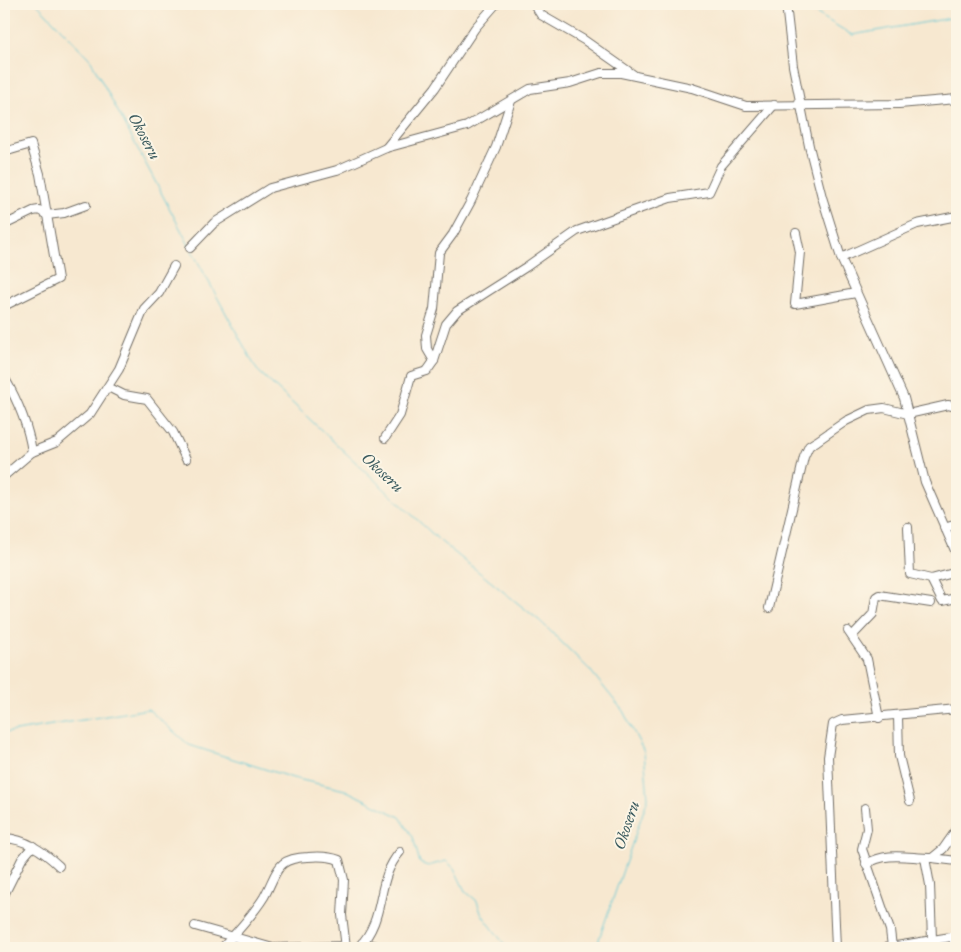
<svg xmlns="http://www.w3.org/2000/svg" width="961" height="952" viewBox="0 0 961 952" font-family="'IM FELL Great Primer',serif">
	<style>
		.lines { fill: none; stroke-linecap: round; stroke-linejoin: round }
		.stream { stroke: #5cc7d5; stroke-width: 1 }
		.minor-casing { stroke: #726d65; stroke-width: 10 }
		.minor { stroke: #fff; stroke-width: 8 }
		.labels { text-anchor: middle; stroke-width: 4; stroke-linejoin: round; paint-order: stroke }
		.water-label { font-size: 16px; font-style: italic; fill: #3a5a5e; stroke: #fcf5e5 }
	</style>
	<rect width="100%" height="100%" fill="#fcf5e5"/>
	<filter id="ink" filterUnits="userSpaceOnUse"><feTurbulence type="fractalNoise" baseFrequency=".02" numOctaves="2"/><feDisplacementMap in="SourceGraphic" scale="10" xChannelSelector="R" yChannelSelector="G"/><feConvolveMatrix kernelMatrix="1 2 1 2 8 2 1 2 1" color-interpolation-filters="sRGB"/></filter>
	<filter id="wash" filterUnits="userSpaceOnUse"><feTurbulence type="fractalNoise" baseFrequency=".0096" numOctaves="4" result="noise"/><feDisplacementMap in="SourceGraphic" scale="20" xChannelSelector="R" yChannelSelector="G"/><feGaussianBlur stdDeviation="1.12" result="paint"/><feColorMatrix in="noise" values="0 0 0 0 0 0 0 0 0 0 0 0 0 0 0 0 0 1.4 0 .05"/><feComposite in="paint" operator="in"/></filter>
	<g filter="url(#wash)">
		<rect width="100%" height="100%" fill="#f7e8d0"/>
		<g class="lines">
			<g class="stream">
				<polyline points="37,4 90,59 189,245"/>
				<polyline points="801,4 852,35 957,17"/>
				<polyline points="192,251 257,370 440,541 540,621 589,669 623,711 644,752 648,798 599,939 599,948"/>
				<polyline points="4,733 148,709 189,745 293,778 345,790 400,817 413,837 420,863 428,866 446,861 454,868 465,891 477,901 481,913 507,948"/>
			</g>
		</g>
	</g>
	<g filter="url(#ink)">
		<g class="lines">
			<g class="minor-casing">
				<g id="minor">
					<polyline points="534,4 541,15 584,40 634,75"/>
					<polyline points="786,4 793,66 809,146 822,197 841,258 904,398 925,482 957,555"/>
					<polyline points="386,148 435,88 475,28 496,4"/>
					<polyline points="4,152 31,144 40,174 58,279 4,306"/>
					<polyline points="4,225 33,211 39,210 47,215 64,213 86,205"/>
					<polyline points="796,233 800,252 795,304 856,293"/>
					<polyline points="190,248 214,223 270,188 337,170 386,148 467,126 530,89 570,83 601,73 621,73 692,88 746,106 899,104 957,99"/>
					<polyline points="841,258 917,224 957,216"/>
					<polyline points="434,361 427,349 426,335 434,309 439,253 453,234 471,201 496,147 511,101"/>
					<path d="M4 377C18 401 28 424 32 452"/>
					<polyline points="108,387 124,395 147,399 173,432 186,459"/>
					<polyline points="385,438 400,415 411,376 427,371 434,361 446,324 457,311 526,267 577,231 670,198 709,192 721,166 774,105"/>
					<polyline points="4,476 32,452 57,442 90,414 119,369 144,309 159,293 174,266"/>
					<polyline points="908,527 910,574 931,579 957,572"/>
					<polyline points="944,528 957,524"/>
					<polyline points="931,579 942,601 957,598"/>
					<polyline points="769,608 804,457 809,446 817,441 846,421 869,410 884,408 908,414 948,405 957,407"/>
					<polyline points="848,631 867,659 879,718"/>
					<polyline points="852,636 873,614 876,597 879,595 931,603"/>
					<polyline points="898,716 899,756 910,801"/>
					<polyline points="865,808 867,829 862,849 890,930 892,947"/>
					<path d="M4 838C26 839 43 851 59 866"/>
					<polyline points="925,858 930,885 932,939"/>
					<polyline points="932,858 957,861"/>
					<path d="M866 864C888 851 908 858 932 858L943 849 957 829"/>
					<polyline points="4,895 22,859 33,846"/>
					<polyline points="195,926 273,948 345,946"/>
					<polyline points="954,936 954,948"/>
					<polyline points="362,943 386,948"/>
					<path d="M222 948C236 933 253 915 264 897 278 872 275 858 308 857 319 856 329 856 339 860L344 880 342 915 346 948"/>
					<path d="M358 948C388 917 374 882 400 852"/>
					<polyline points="836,948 828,757 833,724 842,720 957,709"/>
					<polyline points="884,948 957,936"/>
				</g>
			</g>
			<use href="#minor" class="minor"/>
		</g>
	</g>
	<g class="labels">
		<g class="water-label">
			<text transform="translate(145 136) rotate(62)" y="6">Okoseru</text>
			<text transform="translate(383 472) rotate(43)" y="6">Okoseru</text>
			<text transform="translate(626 825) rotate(-71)" y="6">Okoseru</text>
		</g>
	</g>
	<rect width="961" height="952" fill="none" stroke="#fcf5e5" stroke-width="20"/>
</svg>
